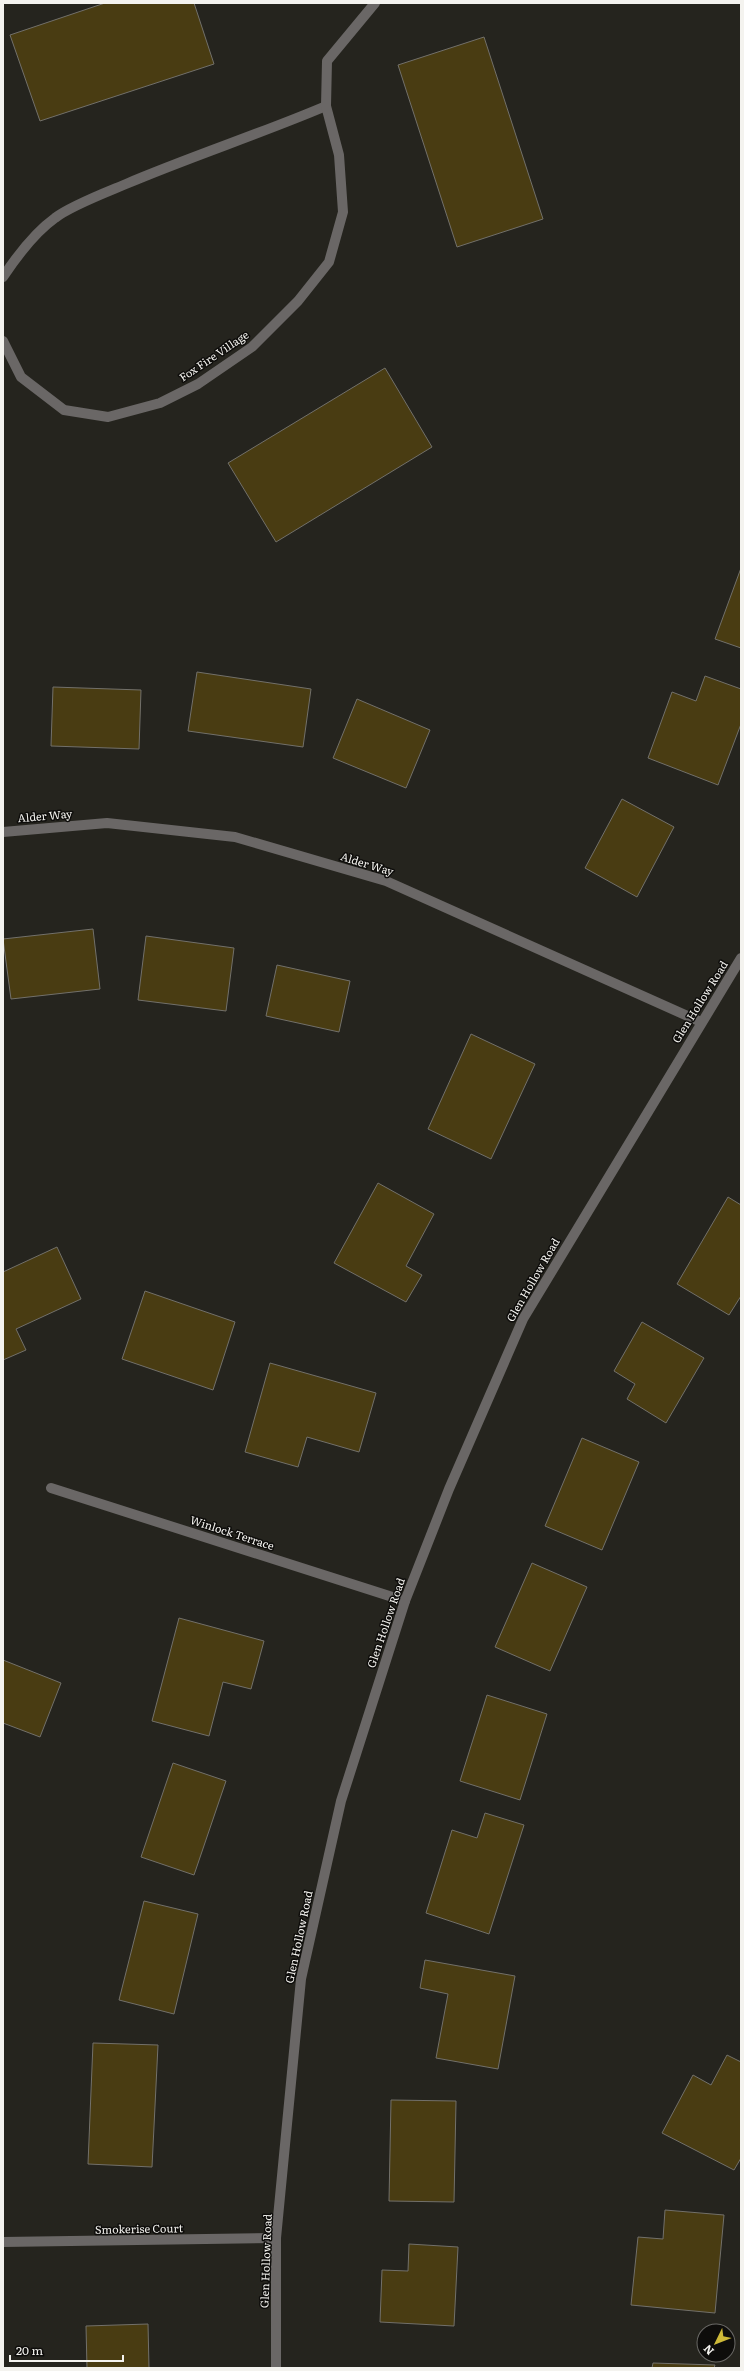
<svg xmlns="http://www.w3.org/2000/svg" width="744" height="2371" viewBox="0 0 744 2371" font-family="Literata,serif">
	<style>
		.building { fill: #493c12; stroke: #72706a }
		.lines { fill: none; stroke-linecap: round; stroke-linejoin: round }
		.minor { stroke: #6a6766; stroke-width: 10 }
		.labels { text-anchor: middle; stroke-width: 3; stroke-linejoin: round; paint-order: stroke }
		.street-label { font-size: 11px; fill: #f4f3ef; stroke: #0e0d0b }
	</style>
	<rect width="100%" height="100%" fill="#25241e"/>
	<g class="building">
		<polygon points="105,3 194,3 214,64 40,121 10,35"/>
		<polygon points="484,37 543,219 457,247 398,65"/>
		<polygon points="385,368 432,447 276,542 228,463"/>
		<polygon points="741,568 741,648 715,639"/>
		<polygon points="197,672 311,689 303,747 188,731"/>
		<polygon points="705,676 741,689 741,724 718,785 648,758 672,692 696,701"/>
		<polygon points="53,687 141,690 139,749 51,746"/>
		<polygon points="357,699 430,730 406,788 333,758"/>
		<polygon points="622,799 674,827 637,897 585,868"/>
		<polygon points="93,929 100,989 11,999 3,939"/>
		<polygon points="146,936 234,948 226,1011 138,1000"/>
		<polygon points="277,965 350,981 339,1032 266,1016"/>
		<polygon points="471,1034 535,1064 491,1159 428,1129"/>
		<polygon points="378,1183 434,1214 406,1266 422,1275 406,1302 334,1263"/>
		<polygon points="728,1197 741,1205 741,1296 729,1315 677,1284"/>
		<polygon points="57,1247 81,1299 16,1329 26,1350 3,1360 3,1272"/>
		<polygon points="145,1291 235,1322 213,1390 122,1359"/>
		<polygon points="642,1322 704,1358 666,1423 627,1399 635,1384 614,1371"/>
		<polygon points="270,1363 376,1393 359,1452 307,1437 298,1467 245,1452"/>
		<polygon points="582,1438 639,1462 602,1550 545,1526"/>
		<polygon points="532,1563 587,1587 550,1671 495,1647"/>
		<polygon points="179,1618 264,1641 251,1689 223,1682 209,1736 152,1721"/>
		<polygon points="3,1660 61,1683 40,1737 3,1723"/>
		<polygon points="487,1695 547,1714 520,1800 460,1781"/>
		<polygon points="173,1763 226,1781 194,1875 141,1857"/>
		<polygon points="485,1813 524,1825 489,1934 426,1913 452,1830 477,1838"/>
		<polygon points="144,1901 198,1914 174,2014 119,2000"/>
		<polygon points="425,1960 515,1976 498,2069 436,2058 448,1994 420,1988"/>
		<polygon points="93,2043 158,2045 152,2167 88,2164"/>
		<polygon points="727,2055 741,2062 741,2158 734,2170 662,2133 693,2075 711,2085"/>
		<polygon points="391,2100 456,2101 454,2202 389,2201"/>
		<polygon points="665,2210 724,2215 715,2313 631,2305 638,2237 663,2239"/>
		<polygon points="409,2244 458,2247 454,2326 380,2322 382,2270 408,2271"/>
		<polygon points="148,2324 149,2368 87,2368 86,2326"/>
		<polygon points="653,2363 715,2365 714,2368 652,2368"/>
	</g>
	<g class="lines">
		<g class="minor">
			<path d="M3 277C17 256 34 233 55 218 70 206 107 192 126 184 192 156 260 134 326 106"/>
			<polyline points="3,341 21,377 64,410 108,417 160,403 198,384 252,347 298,301 329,262 343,212 339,155 326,106 327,61 375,3"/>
			<polyline points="3,832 107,823 235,837 386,881 701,1022"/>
			<polyline points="51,1488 405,1601"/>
			<polyline points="3,2242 276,2238"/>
			<polyline points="276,2368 276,2238 301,1979 341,1801 405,1601 449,1489 523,1319 741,958"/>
		</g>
	</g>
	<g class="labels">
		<g class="street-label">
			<text transform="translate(214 356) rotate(-34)" y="4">Fox Fire Village</text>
			<text transform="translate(45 816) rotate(-5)" y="4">Alder Way</text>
			<text transform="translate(367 864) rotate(17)" y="4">Alder Way</text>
			<text transform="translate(700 1002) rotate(-58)" y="4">Glen Hollow Road</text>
			<text transform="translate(533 1280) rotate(-60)" y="4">Glen Hollow Road</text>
			<text transform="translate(232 1533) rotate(18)" y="4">Winlock Terrace</text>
			<text transform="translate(386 1623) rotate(-71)" y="4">Glen Hollow Road</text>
			<text transform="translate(299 1937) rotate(-78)" y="4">Glen Hollow Road</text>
			<text transform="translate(139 2229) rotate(-1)" y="4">Smokerise Court</text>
			<text transform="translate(266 2261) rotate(-88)" y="4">Glen Hollow Road</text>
		</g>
	</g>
	<rect width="744" height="2371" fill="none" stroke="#f4f3ef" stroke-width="8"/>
	<g transform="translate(716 2343) rotate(227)"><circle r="19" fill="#0e0d0b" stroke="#6a6966"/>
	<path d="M0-3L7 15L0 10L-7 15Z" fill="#ceb938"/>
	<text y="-6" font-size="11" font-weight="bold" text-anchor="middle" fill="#f4f3ef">N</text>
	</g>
	<path d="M10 2355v6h113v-6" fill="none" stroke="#f4f3ef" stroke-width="2"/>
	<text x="16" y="2355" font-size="12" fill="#f4f3ef" stroke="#0e0d0b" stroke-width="3" paint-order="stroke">20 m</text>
</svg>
